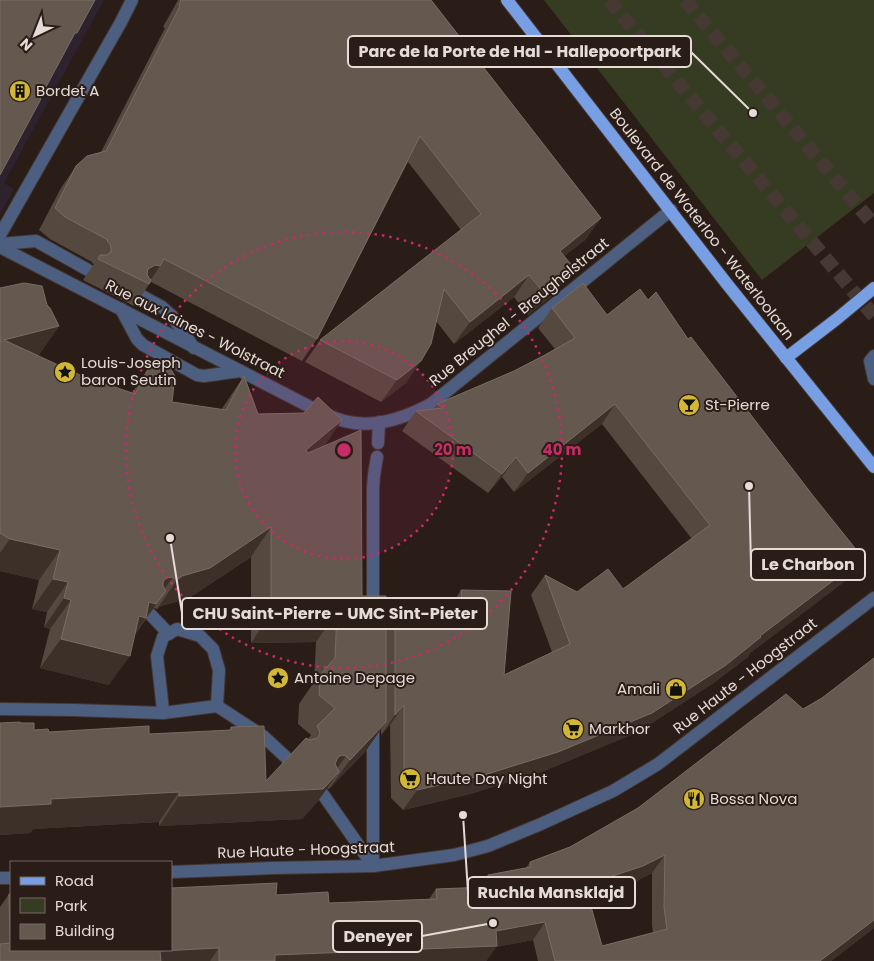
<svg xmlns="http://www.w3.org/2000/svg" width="874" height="961" viewBox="0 0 874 961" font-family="Poppins,sans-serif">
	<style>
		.commercial { fill: #2e222f }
		.green { fill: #353c22 }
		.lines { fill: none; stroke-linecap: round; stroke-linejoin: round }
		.trunk-tunnel { stroke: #463934; stroke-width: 14; stroke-dasharray: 14 7; stroke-linecap: butt }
		.service-casing { stroke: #443732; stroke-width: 14 }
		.pedestrian-casing { stroke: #443732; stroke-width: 14 }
		.minor-casing { stroke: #443732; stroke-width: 14 }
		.tertiary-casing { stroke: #443732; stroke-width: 14 }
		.primary-casing { stroke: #443732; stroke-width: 14 }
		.service { stroke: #4d5f80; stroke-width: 12 }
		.pedestrian { stroke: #4d5f80; stroke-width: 12 }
		.minor { stroke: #4d5f80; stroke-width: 12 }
		.tertiary { stroke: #4d5f80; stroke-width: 12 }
		.primary { stroke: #789fe3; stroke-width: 12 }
		.wall { fill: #55483e; fill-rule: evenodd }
		.shaded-wall { fill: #3d3028 }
		.building { fill: #64584f; stroke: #786c64; fill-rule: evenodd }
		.ring { fill: none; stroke: #c62c67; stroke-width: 2.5; stroke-dasharray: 2.5 5 }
		.labels { text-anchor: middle; stroke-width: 4; stroke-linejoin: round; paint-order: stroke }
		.poi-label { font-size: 15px; fill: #e5dbd7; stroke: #2a1c17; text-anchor: start }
		.street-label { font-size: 15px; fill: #e5dbd7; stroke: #2a1c17 }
		.centre { fill: #c62c67; stroke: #2a1c17; stroke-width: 2.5 }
		.ring-label { font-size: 15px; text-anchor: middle; font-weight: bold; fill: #c62c67; stroke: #2a1c17; stroke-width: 4; stroke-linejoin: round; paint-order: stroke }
		.leader { fill: none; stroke: #e5dbd7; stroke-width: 2 }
		.callout-dot { fill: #e5dbd7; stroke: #2a1c17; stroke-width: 2 }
		.callout { fill: #2a1c17; stroke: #e5dbd7; stroke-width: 2 }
		.callout-label { font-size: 16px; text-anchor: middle; font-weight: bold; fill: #e5dbd7 }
	</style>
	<rect width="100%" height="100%" fill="#2a1c17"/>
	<polygon class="commercial" points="0,0 104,0 4,183 14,189 0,214"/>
	<polygon class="green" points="544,0 874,0 874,193 762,280"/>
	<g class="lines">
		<g class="trunk-tunnel">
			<polyline points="609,0 874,316"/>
			<polyline points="685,0 874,225"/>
		</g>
		<g class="service-casing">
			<g id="service">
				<polyline points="0,244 36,241 88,270"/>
				<polyline points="140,295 162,307 172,316 194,348"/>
				<polyline points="121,309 137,339 143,345 197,375 204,376 240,371"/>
				<polyline points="150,614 169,634"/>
				<polyline points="0,709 74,710 163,713 217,706 263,736 291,762"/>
				<polyline points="163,713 162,701 157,656 163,637 177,629 200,636 213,649 219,670 217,706"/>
				<polyline points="322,793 373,866"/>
			</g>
		</g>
		<g class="pedestrian-casing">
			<polyline id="pedestrian" points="874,356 870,361 874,379"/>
		</g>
		<g class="minor-casing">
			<g id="minor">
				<polyline points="0,235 121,22 132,0"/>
				<path d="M0 247 322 413C329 416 337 419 344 421 374 429 405 418 431 404L671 210"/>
				<polyline points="378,443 379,422"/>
				<polyline points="373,611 373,489 374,475 377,457"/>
				<polyline points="373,866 373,724"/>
			</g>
		</g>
		<g class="tertiary-casing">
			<g id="tertiary">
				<polyline points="171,872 272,868 373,866 454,855 488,846 541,824 613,791 658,764 874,598"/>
				<polyline points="0,878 11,878"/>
			</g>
		</g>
		<g class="primary-casing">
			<g id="primary">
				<polyline points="507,0 727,284 874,467"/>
				<polyline points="786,358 838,318 874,288"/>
			</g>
		</g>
		<use href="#service" class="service"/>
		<use href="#pedestrian" class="pedestrian"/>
		<use href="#minor" class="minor"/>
		<use href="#tertiary" class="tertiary"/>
		<use href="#primary" class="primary"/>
	</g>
	<g class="wall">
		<polygon points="178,0 431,0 601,218 585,240 564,256 559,290 528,315 514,297 454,344 436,321 406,383 381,402 305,362 320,340 461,230 408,162 317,339 302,361 151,282 134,306 83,280 94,264 92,263 92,262 50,239 39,230 61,188 76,166 101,152 165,28 163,27"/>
		<polygon points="0,288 47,305 59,326 38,356 80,375 132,393 148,369 172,402 221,410 244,376 258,414 325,446 362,596 386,619 395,605 444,605 452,604 461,590 504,675 552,652 531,595 545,575 577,592 623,589 692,539 602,424 514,492 502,477 488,493 402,431 416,411 433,409 437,404 514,371 555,349 538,328 552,308 607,315 849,578 750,653 748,657 712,684 638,732 544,771 470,794 403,810 391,798 390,725 381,735 381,729 365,752 329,789 327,788 318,801 302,819 159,826 159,822 33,829 30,833 0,835 0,723 20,723 34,730 49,732 149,734 229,731 231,727 266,781 308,739 311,735 298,724 299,704 314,682 316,642 251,643 251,557 189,598 161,606 157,609 154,608 136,633 109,685 40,668 50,629 44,627 47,612 32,609 39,580 0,571"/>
		<path d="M874 658V928L831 961H538L533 940 496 947 486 961H0V907L9 894 276 895 329 903 429 899 436 889 480 887 488 875 526 868 530 862 570 847 638 808 822 698ZM652 873V925L653 933 602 946 589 898 631 884Z"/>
	</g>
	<g class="shaded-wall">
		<polygon points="601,218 585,240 544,272 560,251"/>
		<polygon points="155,265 160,266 148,284 141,280 148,269"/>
		<polygon points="574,268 559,290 528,315 544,293"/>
		<polygon points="529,275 514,297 454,344 470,322"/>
		<polygon points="59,326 38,356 4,340"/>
		<polygon points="421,361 406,383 381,402 397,380"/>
		<polygon points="615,404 602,424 514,492 528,473"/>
		<polygon points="342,420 322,450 285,479 306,450"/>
		<polygon points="516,457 502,477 488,493 502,474"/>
		<polygon points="271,527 251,557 189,598 161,606 157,609 177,580 182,576"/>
		<polygon points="10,539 60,550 39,580 0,571 0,553"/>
		<polygon points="863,558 849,578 750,653 748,657 712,684 638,732 544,771 470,794 403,810 417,790 760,636"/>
		<polygon points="173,577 154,603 166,591 125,647 119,646 166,578"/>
		<polygon points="53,579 68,582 47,612 32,609"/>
		<polygon points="64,598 71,600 50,629 44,627"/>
		<polygon points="337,612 316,642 251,643 271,613"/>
		<polygon points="61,639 130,656 109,685 40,668"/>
		<polygon points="404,705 390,725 381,735 395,715"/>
		<polygon points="386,722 365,752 329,789 350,760"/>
		<polygon points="342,755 346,756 325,785 338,757"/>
		<polygon points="339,772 318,801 302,819 159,826 179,796"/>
		<polygon points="179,792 159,822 33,829 30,833 0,835 0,807 51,799"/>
		<polygon points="665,855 652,873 631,884 573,903 585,885"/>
		<polygon points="874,920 874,928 831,961 820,961"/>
		<polygon points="545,922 533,940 496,947 486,961 271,961 275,955 496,931"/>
		<polygon points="219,948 210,961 153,961 160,951"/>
	</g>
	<g class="building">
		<polygon points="0,0 95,0 77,33 75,33 40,98 41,99 0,175"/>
		<polygon points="181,0 431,0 601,218 560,251 574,268 544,293 529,275 470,322 444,289 431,344 428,349 421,361 397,380 320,340 481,214 420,136 317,339 164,259 160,266 155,265 148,269 147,274 149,278 151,280 149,284 98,259 100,255 107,255 111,252 111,248 110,244 107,241 108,240 65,217 55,208 76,166 87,156 106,151 180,6 179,5"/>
		<polygon points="24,283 42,286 47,305 50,308 59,326 4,340 80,375 135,394 148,369 152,366 158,363 169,366 175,376 172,402 226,410 244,376 258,414 304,413 318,397 342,420 306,450 308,453 361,430 362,596 386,596 386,722 350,760 346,756 342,755 338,757 335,764 339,772 323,789 179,796 179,792 51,799 51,804 0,807 0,723 20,722 20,723 34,723 34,730 48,729 49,732 149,726 149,734 231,730 231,727 264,726 266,781 306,738 310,740 317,738 320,734 319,730 317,726 335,708 319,695 320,675 335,658 337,612 271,613 271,527 210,568 182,576 177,580 173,577 166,578 163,582 163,586 166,591 156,604 149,602 146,618 139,616 130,656 61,639 71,600 64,598 68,582 53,579 60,550 10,539 0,533 0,341 1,342 0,337 0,288"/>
		<polygon points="583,283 607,315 640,289 648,300 656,292 688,339 691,337 814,497 863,558 760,636 761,637 726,665 652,713 558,752 484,775 417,790 404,779 404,705 395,715 395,605 444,605 445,604 462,604 461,590 511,591 504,675 570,644 545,575 577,592 608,569 623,589 710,525 615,404 528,473 516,457 502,474 416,411 443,408 437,404 514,371 545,355 575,338 552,308"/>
		<path d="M874 658V920L820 961H555L545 922 496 931 497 946 275 955V961H219V948L160 951 161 961H0V944L10 943 9 894H11V950H171V888L277 883 276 895 328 892 329 903 437 899 436 889 489 887 488 875 531 867 530 862 570 847 638 808 786 694 803 709 822 698ZM665 855 664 907 667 929 602 946 585 885 643 866Z"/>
	</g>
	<circle cx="344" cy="450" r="109" fill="#c62c67" fill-opacity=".12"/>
	<g class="ring">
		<circle cx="344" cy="450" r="109"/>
		<circle cx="344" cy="450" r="218"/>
	</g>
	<defs>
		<g id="building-disc" transform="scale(1.125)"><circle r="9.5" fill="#d2b736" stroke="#2a1c17"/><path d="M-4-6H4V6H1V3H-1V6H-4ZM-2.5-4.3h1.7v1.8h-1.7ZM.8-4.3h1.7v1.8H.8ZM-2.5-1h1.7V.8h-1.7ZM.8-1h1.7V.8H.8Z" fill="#111"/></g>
		<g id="sight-disc" transform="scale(1.125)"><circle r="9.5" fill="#d2b736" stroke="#2a1c17"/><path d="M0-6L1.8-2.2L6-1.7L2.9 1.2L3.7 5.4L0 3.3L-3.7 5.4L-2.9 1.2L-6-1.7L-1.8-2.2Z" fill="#111"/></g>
		<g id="bar-disc" transform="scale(1.125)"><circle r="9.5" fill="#d2b736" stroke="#2a1c17"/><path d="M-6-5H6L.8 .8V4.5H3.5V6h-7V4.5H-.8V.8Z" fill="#111"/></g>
		<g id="shop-disc" transform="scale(1.125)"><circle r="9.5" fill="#d2b736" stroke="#2a1c17"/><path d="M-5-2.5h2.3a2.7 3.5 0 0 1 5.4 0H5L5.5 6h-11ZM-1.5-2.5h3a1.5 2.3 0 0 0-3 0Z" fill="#111"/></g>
		<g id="supermarket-disc" transform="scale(1.125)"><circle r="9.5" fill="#d2b736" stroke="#2a1c17"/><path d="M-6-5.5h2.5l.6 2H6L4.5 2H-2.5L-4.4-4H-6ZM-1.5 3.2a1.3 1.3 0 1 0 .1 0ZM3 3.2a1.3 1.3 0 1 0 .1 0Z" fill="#111"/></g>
		<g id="restaurant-disc" transform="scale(1.125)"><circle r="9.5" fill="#d2b736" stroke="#2a1c17"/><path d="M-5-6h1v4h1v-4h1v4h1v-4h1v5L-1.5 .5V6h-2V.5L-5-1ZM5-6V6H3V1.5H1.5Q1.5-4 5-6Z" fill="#111"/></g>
	</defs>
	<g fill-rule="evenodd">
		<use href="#building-disc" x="20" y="91"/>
		<use href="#sight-disc" x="65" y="372"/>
		<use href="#bar-disc" x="689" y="405"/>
		<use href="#sight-disc" x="278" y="678"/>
		<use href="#shop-disc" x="676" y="689"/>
		<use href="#supermarket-disc" x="573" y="729"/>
		<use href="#supermarket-disc" x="410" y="779"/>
		<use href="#restaurant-disc" x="694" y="799"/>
	</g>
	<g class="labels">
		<g class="poi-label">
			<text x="36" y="96">Bordet A</text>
			<text x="81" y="368">Louis-Joseph<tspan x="81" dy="17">baron Seutin</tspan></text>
			<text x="705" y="410">St-Pierre</text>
			<text x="294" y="683">Antoine Depage</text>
			<text x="660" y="694" text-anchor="end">Amali</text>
			<text x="589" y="734">Markhor</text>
			<text x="426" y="784">Haute Day Night</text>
			<text x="710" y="804">Bossa Nova</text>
		</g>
		<g class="street-label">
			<text transform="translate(702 224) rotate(52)" y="5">Boulevard de Waterloo - Waterloolaan</text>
			<text transform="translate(519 312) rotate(-39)" y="5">Rue Breughel - Breughelstraat</text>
			<text transform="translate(195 329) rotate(27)" y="5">Rue aux Laines - Wolstraat</text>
			<text transform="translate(745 676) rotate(-38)" y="5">Rue Haute - Hoogstraat</text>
			<text transform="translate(306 850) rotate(-2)" y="5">Rue Haute - Hoogstraat</text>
		</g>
	</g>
	<circle cx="344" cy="450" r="8" class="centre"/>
	<g class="ring-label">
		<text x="453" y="455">20 m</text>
		<text x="562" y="455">40 m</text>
	</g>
	<path class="leader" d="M753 113L691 52M749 486L751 565M170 538L182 613M463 815L468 892M493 923L422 936"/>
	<g class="callout-dot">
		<circle cx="753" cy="113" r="5"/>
		<circle cx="749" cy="486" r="5"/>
		<circle cx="170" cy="538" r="5"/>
		<circle cx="463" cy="815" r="5"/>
		<circle cx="493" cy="923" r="5"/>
	</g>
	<g class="callout">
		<rect x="348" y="36" width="343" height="31" rx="5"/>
		<rect x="751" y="549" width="114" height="31" rx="5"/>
		<rect x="182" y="598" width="305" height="31" rx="5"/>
		<rect x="468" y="877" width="167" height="31" rx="5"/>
		<rect x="333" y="921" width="89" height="31" rx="5"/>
	</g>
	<g class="callout-label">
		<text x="520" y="57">Parc de la Porte de Hal - Hallepoortpark</text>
		<text x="808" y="570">Le Charbon</text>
		<text x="335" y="619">CHU Saint-Pierre - UMC Sint-Pieter</text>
		<text x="551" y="898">Ruchla Mansklajd</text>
		<text x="378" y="942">Deneyer</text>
	</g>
	<rect x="10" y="861" width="162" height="90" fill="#2a1c17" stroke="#756864"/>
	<rect x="20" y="877" width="25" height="8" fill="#789fe3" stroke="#756864"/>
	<text x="55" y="886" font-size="15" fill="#e5dbd7">Road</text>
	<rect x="20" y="898" width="25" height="15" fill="#353c22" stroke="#756864"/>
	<text x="55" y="911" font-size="15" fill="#e5dbd7">Park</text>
	<rect x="20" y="924" width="25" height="15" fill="#64584f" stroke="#756864"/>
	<text x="55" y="936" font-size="15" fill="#e5dbd7">Building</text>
	<g transform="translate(35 35) rotate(223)" stroke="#2a1c17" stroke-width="4" paint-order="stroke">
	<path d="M0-4L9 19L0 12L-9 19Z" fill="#e5dbd7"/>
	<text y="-8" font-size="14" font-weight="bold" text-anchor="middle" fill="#e5dbd7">N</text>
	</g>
</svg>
